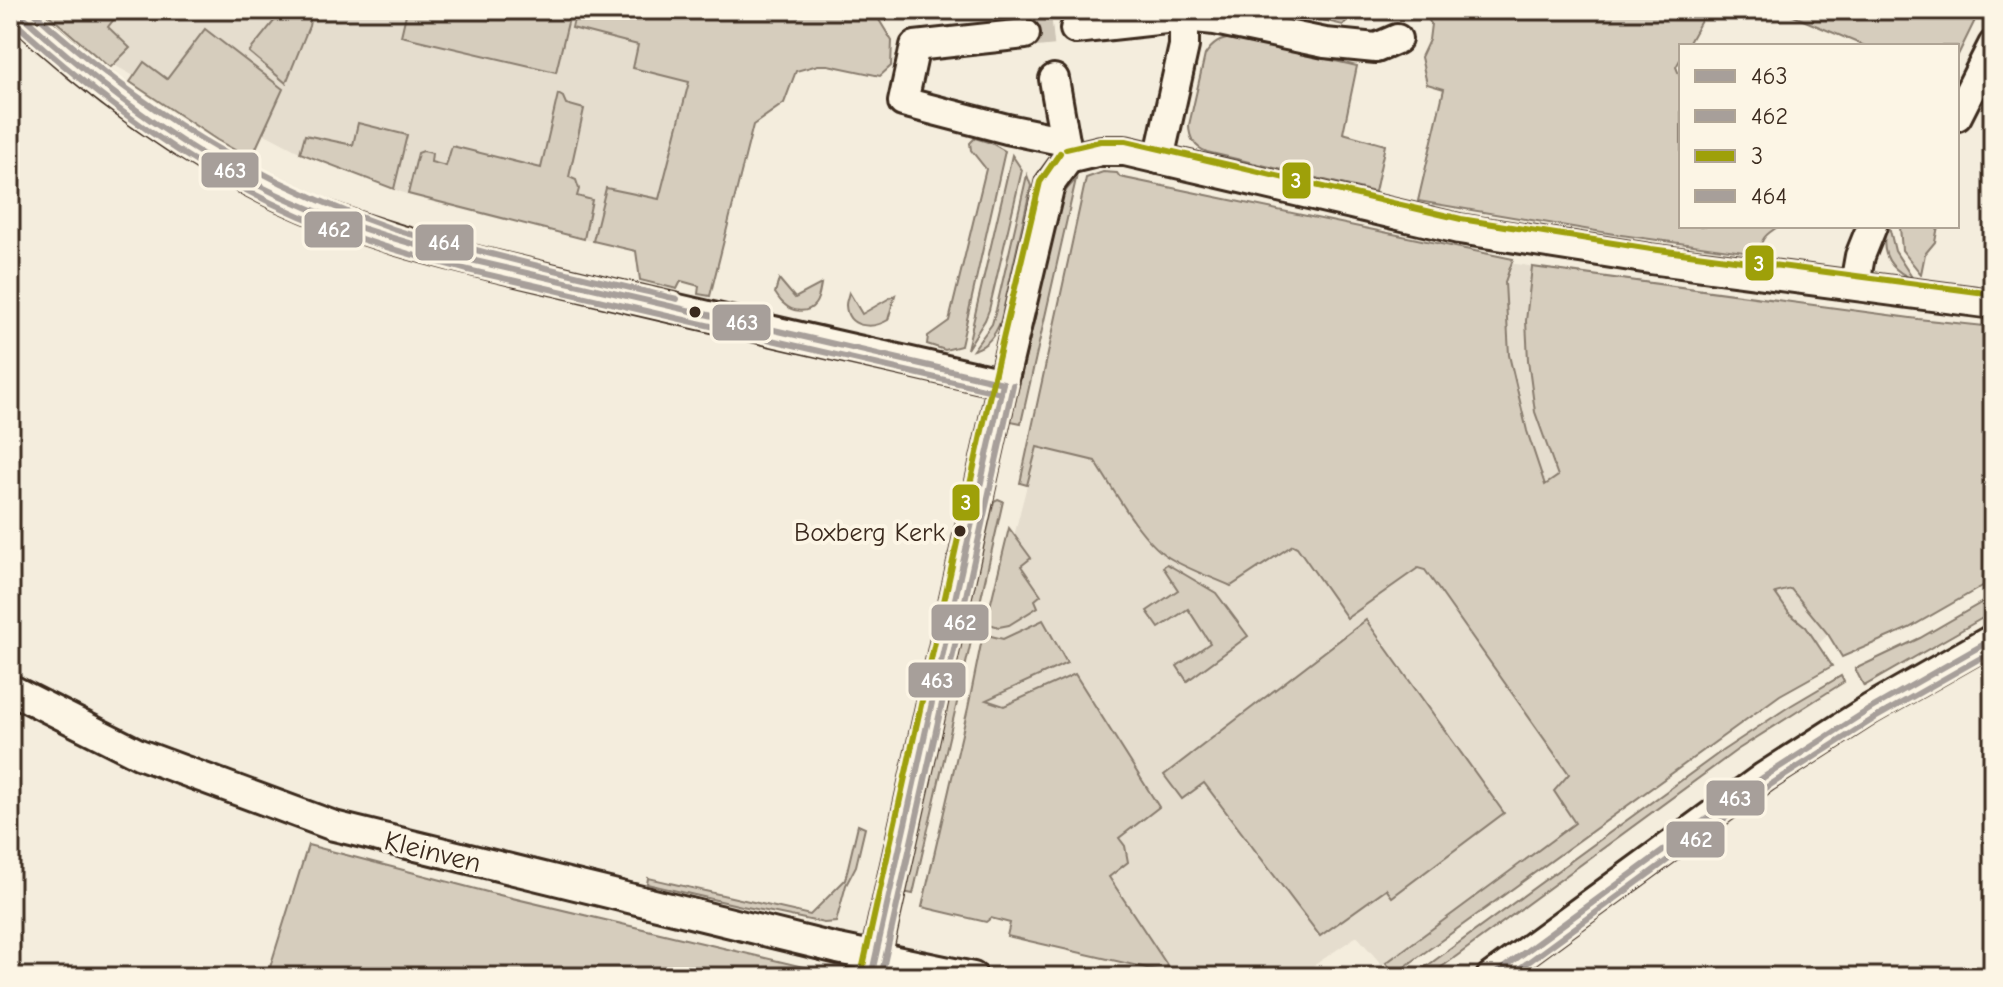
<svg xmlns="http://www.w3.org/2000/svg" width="2003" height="987" viewBox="0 0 2003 987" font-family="'Comic Neue',sans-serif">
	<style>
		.built { fill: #e5ddce }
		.green { fill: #d6cdbd; stroke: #887c6e; stroke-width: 2 }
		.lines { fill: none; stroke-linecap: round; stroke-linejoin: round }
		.street-tunnel { stroke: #cfc6b7; stroke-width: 28; stroke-dasharray: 28 14; stroke-linecap: butt }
		.street-casing { stroke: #3b2a1e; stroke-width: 34 }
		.street { stroke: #fcf5e5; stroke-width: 28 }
		.bus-1-casing { stroke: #fcf5e5; stroke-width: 12 }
		.bus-2-casing { stroke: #fcf5e5; stroke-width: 12 }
		.bus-3-casing { stroke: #fcf5e5; stroke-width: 12 }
		.bus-4-casing { stroke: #fcf5e5; stroke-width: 12 }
		.bus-1 { stroke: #a79f9a; stroke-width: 6 }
		.bus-2 { stroke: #a79f9a; stroke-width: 6 }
		.bus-3 { stroke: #9ea009; stroke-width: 6 }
		.bus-4 { stroke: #a79f9a; stroke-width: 6 }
		.bus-dot { fill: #3b2a1e; stroke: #fcf5e5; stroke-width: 3 }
		.labels { text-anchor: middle; stroke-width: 8; stroke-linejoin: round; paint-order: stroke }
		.bus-label { font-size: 26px; fill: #3b2a1e; stroke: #fcf5e5; text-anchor: end }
		.street-label { font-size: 28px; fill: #3b2a1e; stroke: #fcf5e5 }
		.line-badge { stroke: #fcf5e5; stroke-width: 3 }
		.badge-label { font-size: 22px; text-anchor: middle; font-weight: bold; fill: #fff }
	</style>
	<rect width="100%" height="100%" fill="#f4eddd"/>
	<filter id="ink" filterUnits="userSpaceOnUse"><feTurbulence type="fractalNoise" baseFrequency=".0125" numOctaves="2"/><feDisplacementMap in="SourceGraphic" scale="16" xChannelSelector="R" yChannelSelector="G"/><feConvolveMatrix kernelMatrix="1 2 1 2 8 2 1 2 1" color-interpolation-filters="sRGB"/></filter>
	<g filter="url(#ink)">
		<g class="built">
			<polygon points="43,10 621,10 638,45 689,82 669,165 671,183 637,251 540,229 414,197 305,155 242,122 224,136 134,76 114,65 110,68"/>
			<polygon points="1502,262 1606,277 1848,616 1818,644 1382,965 1357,936 1297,977 1187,977 1007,936 1010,923 991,918 986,922 922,907 968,708 986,623 1014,536 1037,446"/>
		</g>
		<g class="green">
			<polygon points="43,10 121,10 108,27 130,48 110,68"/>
			<polygon points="283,10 312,10 309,26 286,83 249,52"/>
			<polygon points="407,10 571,10 556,72 401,36"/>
			<polygon points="576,10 873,10 892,41 891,66 880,76 828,65 818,65 796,71 784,103 753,125 710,296 698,294 699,286 681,281 677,289 640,280 636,251 593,241 606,188 659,199 689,82 633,68 638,45 572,28"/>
			<polygon points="1279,10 1356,10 1343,25"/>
			<path d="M1423 10H1707L1687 46H1681V58L1676 67 1681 79V226H1779C1765 235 1762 237 1758 254L1614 234 1418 201 1444 89 1427 84 1421 57 1429 40 1431 24Z"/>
			<polygon points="1779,10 1980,10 1957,57 1957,46 1865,46"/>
			<polygon points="205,29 283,89 251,159 217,140 130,82 144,62 167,79"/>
			<path d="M1234 38 1357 66 1343 133 1385 145 1375 192 1207 152C1194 147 1189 138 1189 125L1205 55C1213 43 1220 39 1234 38Z"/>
			<polygon points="558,94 563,97 566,104 584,109 569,177 576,180 579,189 577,196 592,200 584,239 408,194 418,153 423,151 432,153 431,162 446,166 452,146 541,168"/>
			<polygon points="358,123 407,135 394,189 300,153 305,135 353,145"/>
			<polygon points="975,138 991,143 1005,151 961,346 945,350 927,344 928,336 949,321 986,169 971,150 970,143"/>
			<polygon points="1012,155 1022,170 989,310 985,320 967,349"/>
			<path d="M1103 172 1117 173 1120 177 1513 259 1505 282 1509 355 1527 431 1545 485 1558 476 1535 412 1528 360 1526 321 1532 267 1918 319 1993 327V580L1909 628 1842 657 1828 634 1791 589 1775 593 1789 613 1806 627 1832 666 1780 695 1395 974 1386 963 1575 823 1554 791 1569 774 1425 570 1418 568 1347 618 1297 547 1293 545 1231 586C1211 577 1187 569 1168 557 1141 540 1113 489 1095 461L1037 447 1027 485 1020 483 1086 178Z"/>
			<path d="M1027 175 1031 186 1001 320C995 335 988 346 973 350L992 324 996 310Z"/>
			<polygon points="1076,179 1021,423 1011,421 1061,200 1067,189"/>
			<path d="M1887 226H1889L1895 251 1913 279C1888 269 1879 252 1887 226Z"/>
			<polygon points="1938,226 1935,242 1925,254 1921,274 1902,250 1900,227"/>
			<path d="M779 279 795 298 821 284C820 290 819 299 815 304 808 314 792 312 784 304 780 301 778 297 775 293Z"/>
			<path d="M849 292 862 314 895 295 888 320C873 329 847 329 846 305 846 301 848 297 849 292Z"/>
			<polygon points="998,499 1003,501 976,620 967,618 994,501"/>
			<polygon points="1009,528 1031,558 1021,566 1041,595 1035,600 1038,607 1009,625 999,627 986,623"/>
			<polygon points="1167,564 1216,593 1248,636 1187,681 1177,666 1210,643 1188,609 1159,628 1147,611 1178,590 1163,567"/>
			<polygon points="1993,596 1993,612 1864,686 1855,669 1920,638"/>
			<polygon points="1043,620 1067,663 986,700 1004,706 1075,674 1159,807 1119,838 1125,846 1128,862 1109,877 1173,974 1007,936 1010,923 991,918 986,922 922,907 968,708 983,634 1003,639"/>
			<polygon points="1366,620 1504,813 1392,897 1386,889 1320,936 1204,783 1182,799 1164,775"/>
			<polygon points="964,631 973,633 913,894 903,892"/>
			<polygon points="1841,676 1844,682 1737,750 1428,977 1412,977 1719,753 1790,706"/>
			<polygon points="858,825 865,828 856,866 846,885 836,922 824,923 742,906 647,884 648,878 810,915 845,880"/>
			<polygon points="308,845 491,893 816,970 816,977 267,977"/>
		</g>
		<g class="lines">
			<polyline class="street-tunnel" points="1025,34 1075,29"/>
			<g class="street-casing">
				<g id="street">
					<path d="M16 10C100 90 198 161 305 207 391 243 482 263 572 284 716 319 860 350 1003 383"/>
					<polyline points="1075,29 1184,17 1215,20 1325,43 1376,48 1397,39"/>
					<polyline points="1025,34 915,46 903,102 1007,129 1065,141"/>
					<polyline points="1054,79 1068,158"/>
					<polyline points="1957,116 1993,45"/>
					<polyline points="1068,159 1101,151 1125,151 1459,229 1650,259 1993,304"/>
					<polyline points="1159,159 1184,46 1184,17"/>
					<polyline points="1855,284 1860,256 1872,226"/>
					<polyline points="10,689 139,754 334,826 838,949 973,977"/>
					<polyline points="871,977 1003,383 1050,184 1068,159"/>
					<polyline points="1491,977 1764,777 1870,709 1993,639"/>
				</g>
			</g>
			<use href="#street" class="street"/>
			<g class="bus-1-casing">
				<g id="bus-1">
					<path d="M16 10C103 90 198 163 308 208 361 230 415 245 471 260L1003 383"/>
					<polyline points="871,977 1003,383"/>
					<polyline points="1491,977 1764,777 1870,709 1993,639"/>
				</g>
			</g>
			<g class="bus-2-casing">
				<g id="bus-2">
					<path d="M10 18C97 98 191 169 300 216 354 239 411 255 468 270L1001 393"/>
					<polyline points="881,977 1013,385"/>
					<polyline points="1508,977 1770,785 1875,718 1993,651"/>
				</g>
			</g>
			<g class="bus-3-casing">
				<g id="bus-3">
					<polyline points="1066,149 1100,141 1126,141 1461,219 1651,249 1993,294"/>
					<polyline points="861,975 993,381 1040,182 1060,153"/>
				</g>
			</g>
			<g class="bus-4-casing">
				<path id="bus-4" d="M31 10C139 108 255 182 393 229 420 238 448 243 476 250 543 268 610 283 677 299"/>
			</g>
			<use href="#bus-1" class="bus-1"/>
			<use href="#bus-2" class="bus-2"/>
			<use href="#bus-3" class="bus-3"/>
			<use href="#bus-4" class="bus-4"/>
		</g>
	</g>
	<g class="bus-dot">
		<circle cx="695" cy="312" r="7"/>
		<circle cx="960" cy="531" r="7"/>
	</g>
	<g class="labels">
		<g class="bus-label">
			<text x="945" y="541">Boxberg Kerk</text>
		</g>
		<g class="street-label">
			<text transform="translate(433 851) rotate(14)" y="10">Kleinven</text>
		</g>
	</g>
	<g class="line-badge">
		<rect x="200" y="151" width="60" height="38" rx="8" fill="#a79f9a"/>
		<rect x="1281" y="161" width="31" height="39" rx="8" fill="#9ea009"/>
		<rect x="303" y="210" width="61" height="39" rx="8" fill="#a79f9a"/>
		<rect x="414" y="223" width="61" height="39" rx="8" fill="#a79f9a"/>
		<rect x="1744" y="244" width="31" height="38" rx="8" fill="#9ea009"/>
		<rect x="711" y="303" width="61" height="39" rx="8" fill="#a79f9a"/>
		<rect x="951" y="483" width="30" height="39" rx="8" fill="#9ea009"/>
		<rect x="930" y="603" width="60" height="39" rx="8" fill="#a79f9a"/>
		<rect x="907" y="661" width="60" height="38" rx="8" fill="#a79f9a"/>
		<rect x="1705" y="779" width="61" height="38" rx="8" fill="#a79f9a"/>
		<rect x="1665" y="820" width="61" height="39" rx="8" fill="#a79f9a"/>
	</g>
	<g class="badge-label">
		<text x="230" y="178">463</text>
		<text x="1296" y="188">3</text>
		<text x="334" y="237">462</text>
		<text x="444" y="250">464</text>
		<text x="1759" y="271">3</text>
		<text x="742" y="330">463</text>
		<text x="966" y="510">3</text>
		<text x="960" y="630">462</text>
		<text x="937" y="688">463</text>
		<text x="1735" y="806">463</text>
		<text x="1696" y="847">462</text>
	</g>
	<rect width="2003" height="987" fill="none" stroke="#fcf5e5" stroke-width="40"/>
	<rect x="20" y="20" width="1963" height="947" fill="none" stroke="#3b2a1e" stroke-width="3" filter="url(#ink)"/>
	<rect x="1679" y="44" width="280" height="184" fill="#fcf5e5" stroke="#afa495" stroke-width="2"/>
	<rect x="1695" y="70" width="40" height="12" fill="#a79f9a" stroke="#afa495" stroke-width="2"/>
	<text x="1751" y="84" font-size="24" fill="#3b2a1e">463</text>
	<rect x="1695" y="110" width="40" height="12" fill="#a79f9a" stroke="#afa495" stroke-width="2"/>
	<text x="1751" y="124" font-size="24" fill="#3b2a1e">462</text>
	<rect x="1695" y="150" width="40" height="12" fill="#9ea009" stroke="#afa495" stroke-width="2"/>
	<text x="1751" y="164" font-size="24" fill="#3b2a1e">3</text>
	<rect x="1695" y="190" width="40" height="12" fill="#a79f9a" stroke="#afa495" stroke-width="2"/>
	<text x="1751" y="204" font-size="24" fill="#3b2a1e">464</text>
</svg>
